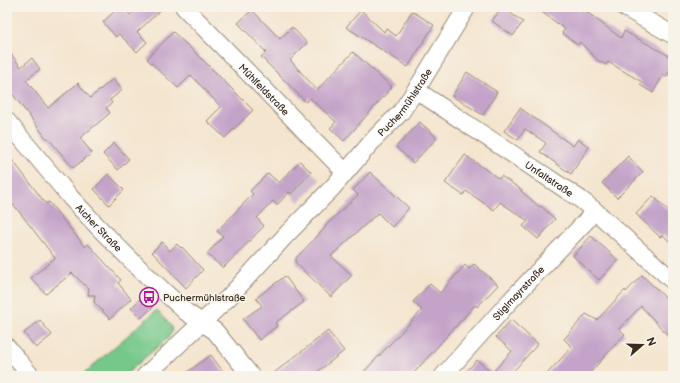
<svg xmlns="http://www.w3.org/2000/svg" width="680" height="383" viewBox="0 0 680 383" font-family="'Balsamiq Sans',sans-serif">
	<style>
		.industrial { fill: #d0bdce }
		.green { fill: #75c78a; stroke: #587854 }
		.building { fill: #c4a3c9 }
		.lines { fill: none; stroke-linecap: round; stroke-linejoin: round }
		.street-casing { stroke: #988876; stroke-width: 19 }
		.street { stroke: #fff; stroke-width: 17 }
		.labels { text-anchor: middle; stroke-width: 3.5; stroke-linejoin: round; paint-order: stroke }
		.street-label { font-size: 10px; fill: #3b2a1e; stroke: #f7f3e8 }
		.poi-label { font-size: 10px; fill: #3b2a1e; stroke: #f7f3e8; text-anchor: start }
	</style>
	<rect width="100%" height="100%" fill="#f7f3e8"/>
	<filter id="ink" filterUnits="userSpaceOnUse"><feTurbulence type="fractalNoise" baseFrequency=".025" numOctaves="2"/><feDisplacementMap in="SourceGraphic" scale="8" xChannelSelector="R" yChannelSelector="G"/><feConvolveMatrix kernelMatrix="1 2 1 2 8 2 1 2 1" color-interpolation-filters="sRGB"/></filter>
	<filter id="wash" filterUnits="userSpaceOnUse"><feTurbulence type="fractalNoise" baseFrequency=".012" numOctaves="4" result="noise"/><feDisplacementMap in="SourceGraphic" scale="16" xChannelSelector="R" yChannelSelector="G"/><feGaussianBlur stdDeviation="0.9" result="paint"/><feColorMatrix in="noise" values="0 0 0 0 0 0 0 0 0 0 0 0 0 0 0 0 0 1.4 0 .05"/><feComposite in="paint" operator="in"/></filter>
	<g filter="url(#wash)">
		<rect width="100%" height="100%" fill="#f4e5cf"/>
		<polygon class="industrial" points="300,161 320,180 299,202 279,183"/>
		<polygon class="green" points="157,310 171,326 172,332 168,338 124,376 81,376"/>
		<g id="blocks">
			<g class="building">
				<polygon points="119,7 123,7 130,15 139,7 164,7 137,32 147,42 137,52 119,34 116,37 103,22"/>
				<polygon points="502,7 523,22 513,36 492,21"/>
				<polygon points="535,7 580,7 621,38 624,31 673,58 673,65 666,77 663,75 653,93 640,85 642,82 608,62 606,65 597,60 580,42 578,45 562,33 565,29"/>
				<polygon points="252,10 280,39 292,27 307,43 290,60 317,90 353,52 392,87 344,141 330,128 336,122 310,98 306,102 261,57 266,52 238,23"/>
				<polygon points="361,10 384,32 386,28 396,36 412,11 434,25 408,67 346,27"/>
				<polygon points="173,32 199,56 253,110 225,138 207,121 221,107 191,75 178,88 147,59"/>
				<polygon points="7,49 21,67 32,58 40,69 26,80 48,108 78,83 90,98 113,79 122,90 110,100 112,103 106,108 110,113 80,138 92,153 73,168 48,138 47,139 7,87"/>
				<polygon points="467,72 497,92 483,115 452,96"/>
				<polygon points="520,108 573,146 578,139 589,147 571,174 540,152 546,143 525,129 518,140 504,131"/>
				<polygon points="420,122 437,138 413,163 396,147"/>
				<polygon points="114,143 129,159 118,170 103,154"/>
				<polygon points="7,153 46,204 49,202 85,247 88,244 121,280 118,283 131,299 110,319 94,302 95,295 88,295 89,289 72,273 46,294 31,278 55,258 14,205 7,210"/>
				<polygon points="465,155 499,179 501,176 522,190 521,191 540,207 541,206 555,219 538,239 523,226 528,221 500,202 494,210 466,191 463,195 445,183"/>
				<polygon points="628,156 643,172 617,198 602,183"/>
				<polygon points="300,161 311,172 291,194 289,192 277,205 273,201 257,218 264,226 223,268 207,254 223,236 217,231 253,194 250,191 268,173 279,183"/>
				<polygon points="370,172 409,208 392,227 378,213 331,256 352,275 331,297 296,263 296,258 326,227 325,226 358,195 353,190"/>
				<polygon points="108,174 124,190 109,205 94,189"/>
				<polygon points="653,196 673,215 673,245 663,235 660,237 636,214"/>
				<polygon points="591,236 618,260 599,280 573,256"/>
				<polygon points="162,242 170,251 177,244 181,248 182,247 203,270 186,288 152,252"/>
				<polygon points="474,264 498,285 477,307 475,305 411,376 360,376 422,310 413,302 430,284 440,293 465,265 469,269"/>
				<polygon points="642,275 673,305 673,341 641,306 619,329 625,334 587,376 545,376 572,347 564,339 586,314 597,320 625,290 626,292"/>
				<polygon points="285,276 304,302 275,323 277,326 259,340 243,319 262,306 256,298"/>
				<polygon points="143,296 153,307 141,318 131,308"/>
				<polygon points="40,320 52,335 36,348 24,333"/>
				<polygon points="511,320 538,344 509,376 462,376 477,360 492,373 512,351 496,337"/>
				<polygon points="328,331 344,351 312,376 270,376"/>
				<polygon points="211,355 226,376 182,376"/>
			</g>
		</g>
	</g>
	<g filter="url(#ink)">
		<use href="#blocks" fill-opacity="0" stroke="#988876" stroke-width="1"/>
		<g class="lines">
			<g class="street-casing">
				<g id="street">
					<path id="s1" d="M184 7 345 172"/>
					<polyline points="624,7 673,35"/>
					<path id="s2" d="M416 90 580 199 594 210 673 281"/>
					<path id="s3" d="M7 121 71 198 100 229 141 270 186 312 215 331 251 376"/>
					<polyline points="7,347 31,376"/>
					<path id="s4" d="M145 376 228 298 288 233 333 187 376 137 401 112 421 82 467 7"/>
					<path id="s5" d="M443 376 510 301 587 220 594 210"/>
				</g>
			</g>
			<use href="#street" class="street"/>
		</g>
	</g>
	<defs>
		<g id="bus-ring" transform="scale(1)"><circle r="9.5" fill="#f7f3e8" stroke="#b5179e" stroke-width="1.5"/><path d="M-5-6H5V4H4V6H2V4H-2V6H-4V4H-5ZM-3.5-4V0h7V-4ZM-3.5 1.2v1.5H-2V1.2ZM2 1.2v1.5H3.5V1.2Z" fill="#b5179e"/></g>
	</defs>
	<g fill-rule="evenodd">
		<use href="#bus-ring" x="149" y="297"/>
	</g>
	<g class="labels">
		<g class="street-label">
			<text dy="4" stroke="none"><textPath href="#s1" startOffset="115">Mühlfeldstraße</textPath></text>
			<text dy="4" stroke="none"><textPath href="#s4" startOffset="378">Puchermühlstraße</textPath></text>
			<text dy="4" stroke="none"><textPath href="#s2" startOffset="160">Unfaltstraße</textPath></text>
			<text dy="4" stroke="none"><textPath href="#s3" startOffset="141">Aicher Straße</textPath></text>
			<text dy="4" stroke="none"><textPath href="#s5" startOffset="112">Stiglmayrstraße</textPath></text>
		</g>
		<g class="poi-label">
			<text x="163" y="301">Puchermühlstraße</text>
		</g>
	</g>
	<rect width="680" height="383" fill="none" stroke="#f7f3e8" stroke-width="24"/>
	<g transform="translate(642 345) rotate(70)" stroke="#f7f3e8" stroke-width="3" paint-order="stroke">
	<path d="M0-3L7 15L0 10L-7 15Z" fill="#3b2a1e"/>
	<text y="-6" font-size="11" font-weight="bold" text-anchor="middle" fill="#3b2a1e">N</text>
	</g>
</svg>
